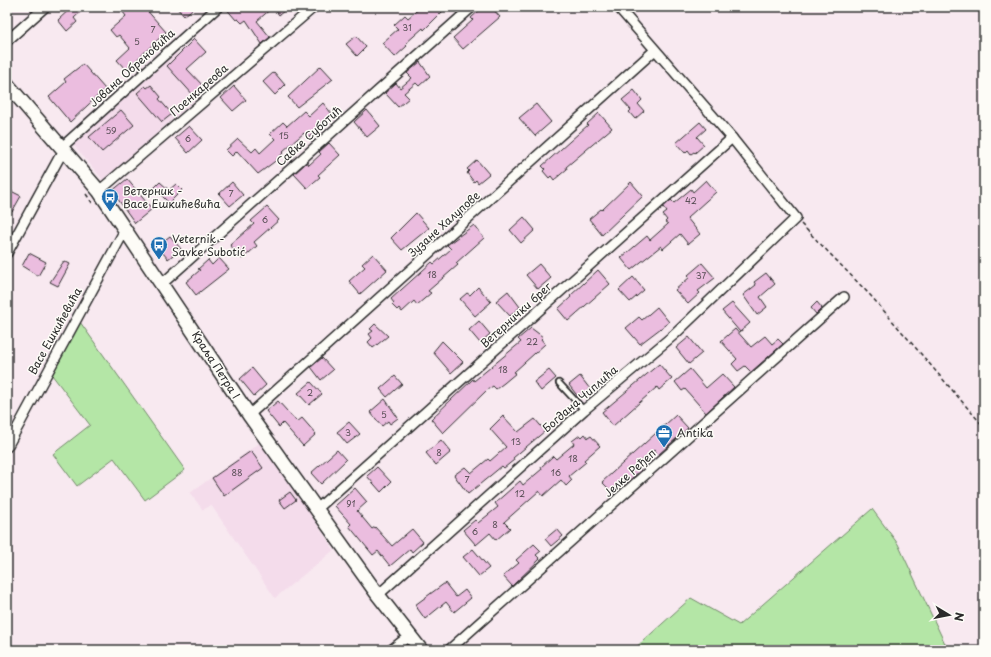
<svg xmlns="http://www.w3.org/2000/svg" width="991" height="657" viewBox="0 0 991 657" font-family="'Playpen Sans',sans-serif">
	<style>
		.built { fill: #f4dceb }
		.green { fill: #b4e6a6; stroke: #708868 }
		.building { fill: #ebbddf; stroke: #2b2b2b }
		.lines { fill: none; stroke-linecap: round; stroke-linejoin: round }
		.lane-casing { stroke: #2b2b2b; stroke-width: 8 }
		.street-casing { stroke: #2b2b2b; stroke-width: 12 }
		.secondary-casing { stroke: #2b2b2b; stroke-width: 16 }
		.path { stroke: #2b2b2b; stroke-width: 1.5; stroke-dasharray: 4 3; stroke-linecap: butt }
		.lane { stroke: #fdfcf7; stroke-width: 4.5 }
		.street { stroke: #fdfcf7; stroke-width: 9 }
		.secondary { stroke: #fdfcf7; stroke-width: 13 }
		.labels { text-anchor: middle; stroke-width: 3; stroke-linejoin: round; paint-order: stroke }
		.number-label { font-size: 9px; fill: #5b5058 }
		.street-label { font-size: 11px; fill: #2b2b2b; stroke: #fdfcf7 }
		.poi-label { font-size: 11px; fill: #2b2b2b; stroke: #fdfcf7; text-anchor: start }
	</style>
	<rect width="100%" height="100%" fill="#f8e9f0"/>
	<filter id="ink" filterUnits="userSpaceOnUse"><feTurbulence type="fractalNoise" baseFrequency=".025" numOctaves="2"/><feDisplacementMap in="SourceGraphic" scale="8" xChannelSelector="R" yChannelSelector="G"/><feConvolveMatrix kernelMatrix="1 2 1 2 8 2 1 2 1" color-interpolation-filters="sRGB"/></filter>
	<g filter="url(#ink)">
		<g class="built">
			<polygon points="175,52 207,89 103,180 72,143"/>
			<polygon points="262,441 334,550 275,598 211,505 203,510 190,493"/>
		</g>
		<g class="green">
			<polygon points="80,322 185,470 145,500 114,458 77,486 53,454 90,425 52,375"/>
			<polygon points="872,509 898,544 948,650 633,650 691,598 739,625"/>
		</g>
		<g class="building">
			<polygon points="72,7 86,7 74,18 77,22 67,31 58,20"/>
			<polygon points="119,7 144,7 166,32 126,70 117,60 130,48 119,35 116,37 110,30 126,16"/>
			<polygon points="176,7 195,7 184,16"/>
			<polygon points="225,7 289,7 279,15 273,7 257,21 270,37 262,44 246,20 242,23 238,19 236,20"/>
			<polygon points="421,7 447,7 424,30 423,28 405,44 407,46 395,57 382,43 398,29 394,25 405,15 408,18"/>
			<polygon points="483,7 491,7 500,17 463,49 453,38 473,20 471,18"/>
			<polygon points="356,36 366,47 357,56 346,44"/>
			<polygon points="194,39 206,52 187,69 205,88 195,97 167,66"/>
			<polygon points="420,62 430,76 419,86 416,83 404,93 409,98 398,107 385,93 396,83 400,88 412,78 407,73"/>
			<polygon points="83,64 105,89 70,122 49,97 66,82 64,79"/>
			<polygon points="321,66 333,79 297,107 288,97"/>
			<polygon points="274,72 285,85 275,95 263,82"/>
			<polygon points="151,85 161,97 159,99 172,114 162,122 137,93 145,86 147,88"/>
			<polygon points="234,86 246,100 233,111 221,98"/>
			<polygon points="634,90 642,100 638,104 644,111 635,119 629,112 631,110 622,100"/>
			<polygon points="323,103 332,114 318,127 319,128 308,138 304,133 283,151 284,152 274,162 258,174 237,151 232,156 226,150 238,139 252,152 256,148 260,153 275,139 270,134 283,122 287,126 304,111 309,116"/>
			<polygon points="536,104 551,122 535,136 519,118"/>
			<polygon points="121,110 134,125 102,152 89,137"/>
			<polygon points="367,110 380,126 367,137 354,122"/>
			<polygon points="599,113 612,128 566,167 567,169 554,180 551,176 549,178 543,171 545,169 542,166 588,125 587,124"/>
			<polygon points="700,122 706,129 697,137 704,145 695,153 694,152 691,154 688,150 685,153 676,143"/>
			<polygon points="189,126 202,140 188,153 175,138"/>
			<polygon points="329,143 340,155 318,175 320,177 307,188 294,174 307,162 309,165 321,154 319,152"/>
			<polygon points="477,160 489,174 478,183 476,180 474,182 467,173 469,171 467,169"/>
			<polygon points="127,179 152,209 135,223 112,191"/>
			<polygon points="706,180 716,192 687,218 700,234 688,244 680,234 663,249 661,246 631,270 621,258 647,236 650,240 668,224 665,222 667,220 663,215 667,212 663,207 671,200 674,203 691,189 693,192"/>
			<polygon points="160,182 169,190 176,184 182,190 169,203 154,188"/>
			<polygon points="232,182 243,195 230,206 219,194"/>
			<polygon points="631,182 643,196 602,235 589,219 601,209 602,210"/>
			<polygon points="7,189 21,196 12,212 7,209"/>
			<polygon points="267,207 279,220 254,242 257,246 242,259 230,245 254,224 251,221"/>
			<polygon points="416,213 429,228 402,250 391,238"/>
			<polygon points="524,217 535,230 521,243 510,230"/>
			<polygon points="474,225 484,238 456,263 458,265 428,291 431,293 417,305 414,301 402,312 399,308 397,310 392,305 394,303 391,299 432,262 434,264 451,249 447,245"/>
			<polygon points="170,236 181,249 168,259 157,246"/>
			<polygon points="29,253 46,262 38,276 22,266"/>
			<polygon points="373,254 387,270 360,294 349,281 365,267 362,264"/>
			<polygon points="219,258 229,269 196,295 186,282 200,270 198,269 208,260 212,265"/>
			<polygon points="64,261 70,264 58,286 50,282"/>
			<polygon points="702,263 715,278 698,291 700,293 688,304 675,290 690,277 688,275"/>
			<polygon points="539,264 551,278 538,289 526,275"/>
			<polygon points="598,270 610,284 568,321 558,309 571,297 570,296"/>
			<polygon points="766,273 775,284 760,297 767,307 757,315 743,295 756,285 754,282"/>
			<polygon points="633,277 644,290 630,302 619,290"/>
			<polygon points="478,287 491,302 475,316 460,299 467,293 470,295"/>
			<polygon points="508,291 520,307 510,316 496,301"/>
			<polygon points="817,302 822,308 816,314 811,308"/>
			<polygon points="732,303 750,323 740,332 722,311"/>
			<polygon points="657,307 669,322 640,344 626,328 639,317 642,320"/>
			<polygon points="479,321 490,334 480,343 469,330"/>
			<polygon points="375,324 388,336 373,348 368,342 372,338 369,334 373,331 370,329"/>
			<polygon points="531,328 543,337 541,339 545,344 514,372 516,373 504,383 496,389 493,386 487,390 443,433 431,419 473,379 474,381 521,342 518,339"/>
			<polygon points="735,329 751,347 765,336 772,344 778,339 783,344 751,372 745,366 738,371 732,364 737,359 721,341"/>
			<polygon points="689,337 702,353 689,364 676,348"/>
			<polygon points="442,341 463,362 451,373 433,352"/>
			<polygon points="322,358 333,370 321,380 311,367"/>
			<polygon points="659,364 672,379 659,390 657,387 613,426 602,412"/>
			<polygon points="252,368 266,385 254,396 240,379"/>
			<polygon points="690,369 706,388 722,374 734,387 706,413 685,389 682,391 675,382"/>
			<polygon points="549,370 556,378 541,391 534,382"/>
			<polygon points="395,376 402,384 387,397 380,389"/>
			<polygon points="580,376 590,389 579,398 569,385"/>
			<polygon points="311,382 322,394 309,405 298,393"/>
			<polygon points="385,399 398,418 390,424 388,421 382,426 370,412"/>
			<polygon points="278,401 297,422 302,418 316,434 303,446 283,423 279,427 266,411"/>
			<polygon points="676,415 688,428 658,455 654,450 637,465 641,470 614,494 602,482"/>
			<polygon points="503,416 518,432 535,419 545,431 513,458 514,460 504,468 502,466 468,494 454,475 465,467 471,473 488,459 490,461 506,447 490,429"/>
			<polygon points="349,422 360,434 347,444 337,432"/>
			<polygon points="585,434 588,438 591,436 600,446 584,460 586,462 569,476 572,480 566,486 561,480 543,496 539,491 504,522 510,528 496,540 490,533 476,545 463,530 475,520 478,523 498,507 495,503 520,481 523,485 542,469 541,467 553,456 556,459 574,444 572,441 580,435 582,437"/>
			<polygon points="441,440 451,452 436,465 426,453"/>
			<polygon points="337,450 346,460 321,484 311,473"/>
			<polygon points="251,451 263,468 224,496 212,478"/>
			<polygon points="377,467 391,482 381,492 367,476"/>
			<polygon points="355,488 367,502 357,511 372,529 375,527 392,546 412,529 423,542 412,552 410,549 390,566 378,551 373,555 349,526 351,524 335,506"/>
			<polygon points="290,492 296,500 285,508 279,500"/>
			<polygon points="557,529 563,536 551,546 545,539"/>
			<polygon points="534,544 541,551 536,555 540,559 512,586 503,576 519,563 516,560"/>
			<polygon points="473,549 489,568 479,576 463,557"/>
			<polygon points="445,583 456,597 465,590 471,598 454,612 446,602 425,619 415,605"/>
		</g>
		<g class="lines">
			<g class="lane-casing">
				<polyline id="lane" points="559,383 584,410"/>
			</g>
			<g class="street-casing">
				<g id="street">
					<polyline points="7,41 45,7"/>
					<polyline points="62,147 218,7"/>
					<polyline points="99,191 314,7"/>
					<polyline points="7,253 59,158 66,151"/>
					<polyline points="163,283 472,7"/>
					<polyline points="249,415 655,50"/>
					<polyline points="7,447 126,228"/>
					<polyline points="317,509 732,138"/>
					<polyline points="378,595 584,410 675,334 796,218 732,138 618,7"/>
					<polyline points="391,650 409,636"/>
					<polyline points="449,650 844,297"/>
				</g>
			</g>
			<g class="secondary-casing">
				<polyline id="secondary" points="7,84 99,191 249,415 378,595 421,650"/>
			</g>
			<g class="path">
				<polyline points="86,194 93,204"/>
				<polyline points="801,224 871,296 984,427"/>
			</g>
			<use href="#lane" class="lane"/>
			<use href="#street" class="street"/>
			<use href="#secondary" class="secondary"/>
		</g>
	</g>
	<defs>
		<g id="bus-pin" transform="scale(0.9)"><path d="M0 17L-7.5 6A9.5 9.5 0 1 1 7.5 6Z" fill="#1f6fb2" stroke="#fdfcf7"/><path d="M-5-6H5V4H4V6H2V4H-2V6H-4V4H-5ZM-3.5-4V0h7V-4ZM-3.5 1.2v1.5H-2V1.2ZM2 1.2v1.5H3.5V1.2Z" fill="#fff"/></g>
		<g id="office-pin" transform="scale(0.9)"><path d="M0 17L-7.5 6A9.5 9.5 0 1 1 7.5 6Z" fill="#1f6fb2" stroke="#fdfcf7"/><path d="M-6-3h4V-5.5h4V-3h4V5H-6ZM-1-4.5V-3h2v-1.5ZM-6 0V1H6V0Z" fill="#fff"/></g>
	</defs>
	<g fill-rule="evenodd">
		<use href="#bus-pin" x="110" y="197"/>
		<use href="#bus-pin" x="159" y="245"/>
		<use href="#office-pin" x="664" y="433"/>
	</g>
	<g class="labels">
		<g class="number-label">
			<text x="407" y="31">31</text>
			<text x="153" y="33">7</text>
			<text x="137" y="45">5</text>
			<text x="111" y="134">59</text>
			<text x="284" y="139">15</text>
			<text x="188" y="142">6</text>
			<text x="231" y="197">7</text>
			<text x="691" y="204">42</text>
			<text x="265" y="223">6</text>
			<text x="432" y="278">18</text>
			<text x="701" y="279">37</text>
			<text x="532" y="345">22</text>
			<text x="503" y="373">18</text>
			<text x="310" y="396">2</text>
			<text x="384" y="418">5</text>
			<text x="348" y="436">3</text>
			<text x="516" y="445">13</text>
			<text x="439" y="456">8</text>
			<text x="573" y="462">18</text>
			<text x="237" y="476">88</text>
			<text x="556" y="476">16</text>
			<text x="467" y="483">7</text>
			<text x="520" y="497">12</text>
			<text x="351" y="507">91</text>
			<text x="495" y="528">8</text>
			<text x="475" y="535">6</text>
		</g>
		<g class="street-label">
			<text transform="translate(132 68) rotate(-42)" y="4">Јована Обреновића</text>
			<text transform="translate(199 90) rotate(-41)" y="4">Поенкареова</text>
			<text transform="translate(309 136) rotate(-42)" y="4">Савке Суботић</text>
			<text transform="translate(444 224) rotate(-42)" y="4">Зузане Халупове</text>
			<text transform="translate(516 315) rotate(-42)" y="4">Ветернички брег</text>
			<text transform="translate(55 331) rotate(-61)" y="4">Васе Ешкићевића</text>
			<text transform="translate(216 365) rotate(57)" y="4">Краља Петра I</text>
			<text transform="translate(580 399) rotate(-41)" y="4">Богдана Чиплића</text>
			<text transform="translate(630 473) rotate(-42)" y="4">Јелке Ређеп</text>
		</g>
		<g class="poi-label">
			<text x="123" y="195">Ветерник -<tspan x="123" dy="13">Васе Ешкићевића</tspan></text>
			<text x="172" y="243">Veternik -<tspan x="172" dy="13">Savke Subotić</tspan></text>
			<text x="677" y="437">Antika</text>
		</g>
	</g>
	<rect width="991" height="657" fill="none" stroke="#fdfcf7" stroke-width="24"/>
	<rect x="12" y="12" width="967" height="633" fill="none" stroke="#2b2b2b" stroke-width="1.5" filter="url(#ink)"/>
	<g transform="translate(949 615) rotate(100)" stroke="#fdfcf7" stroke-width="3" paint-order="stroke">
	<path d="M0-3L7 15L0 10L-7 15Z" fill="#2b2b2b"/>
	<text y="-6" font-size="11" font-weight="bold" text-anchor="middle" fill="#2b2b2b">N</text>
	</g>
</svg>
